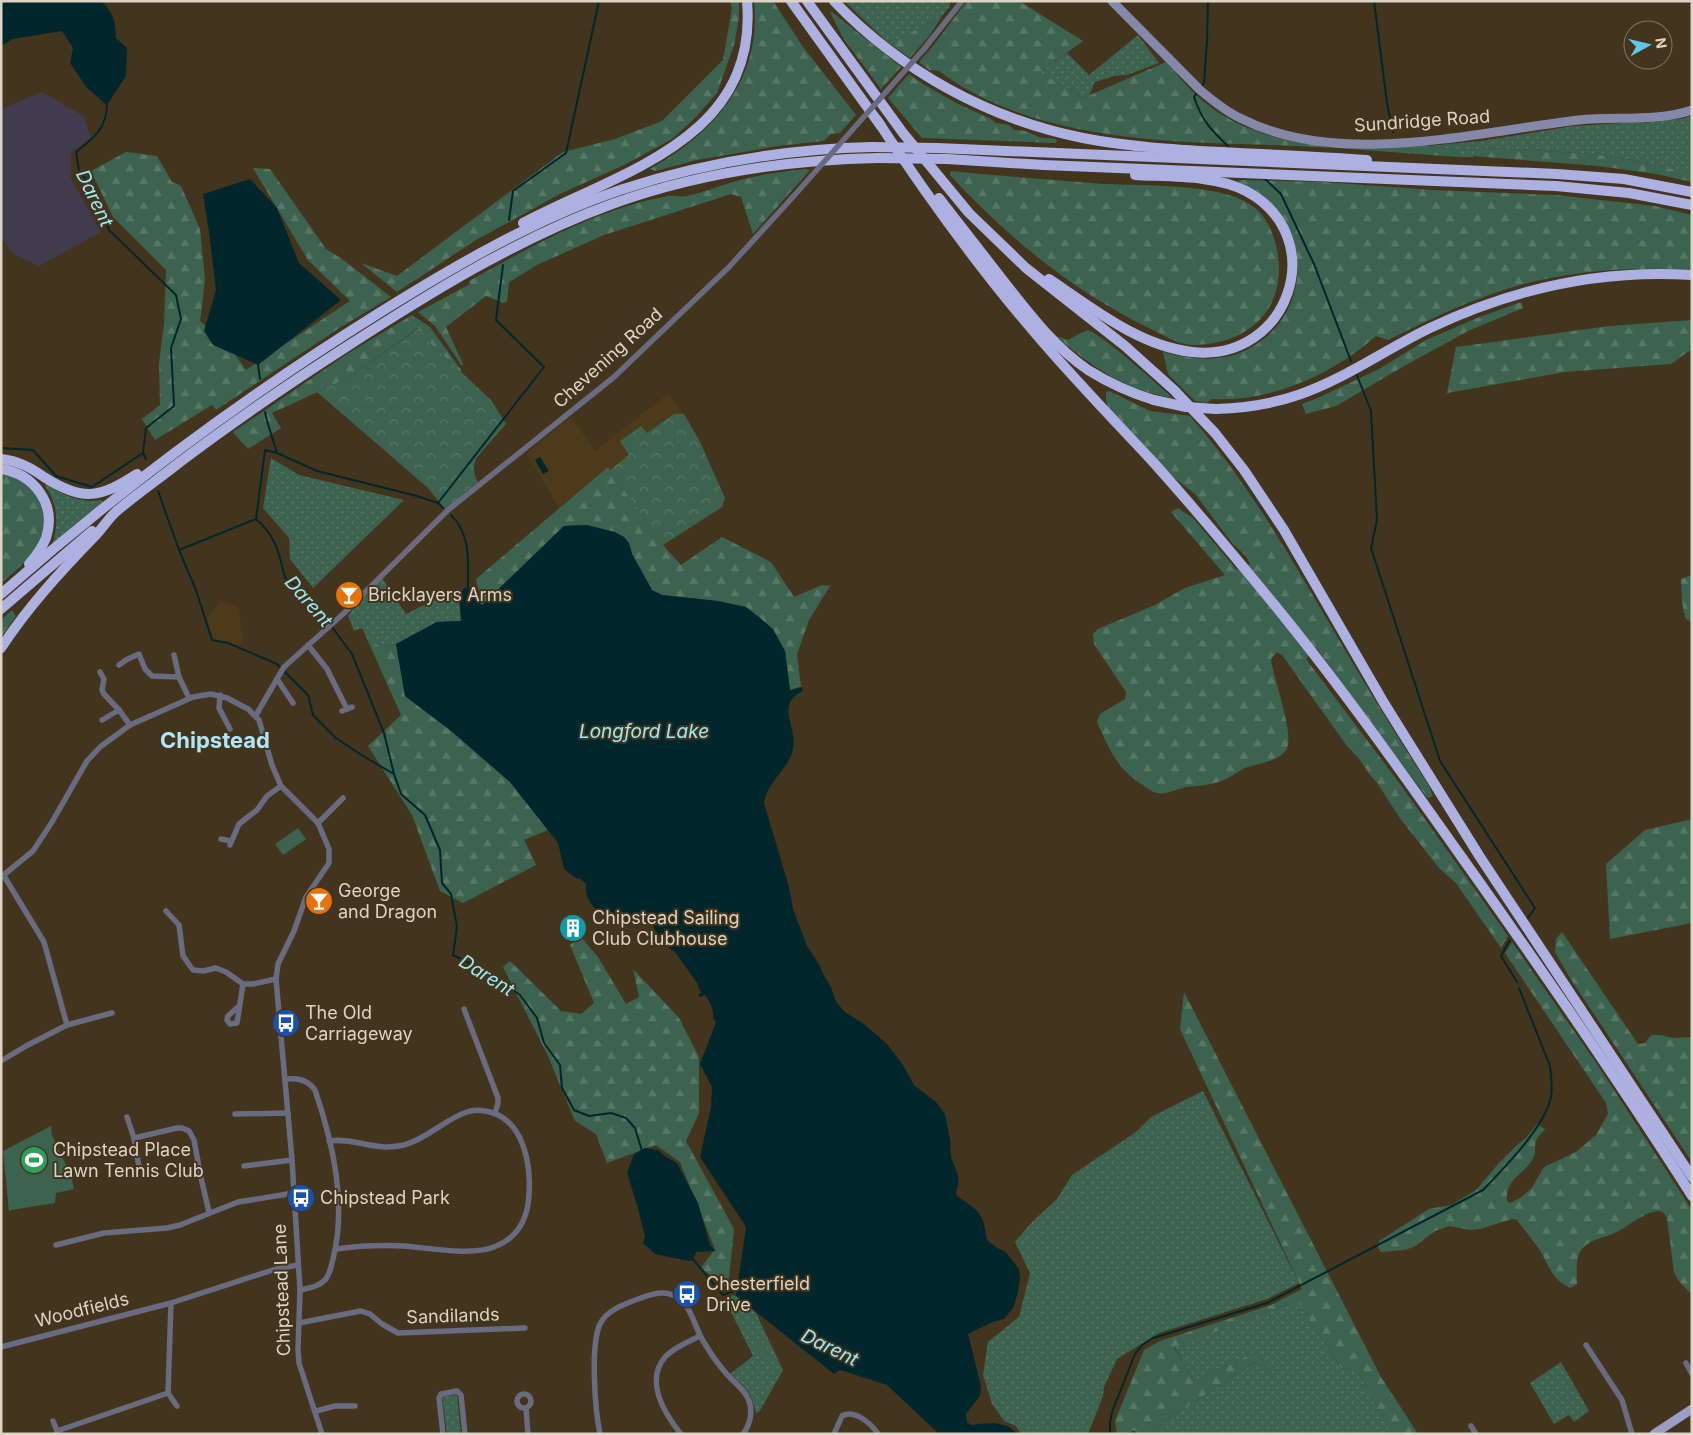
<svg xmlns="http://www.w3.org/2000/svg" width="1693" height="1435" viewBox="0 0 1693 1435" font-family="Inter,sans-serif">
	<style>
		.built { fill: #4c3a1b }
		.industrial { fill: #413c4d }
		.grass { fill: url(#grass-dots) }
		.forest { fill: url(#forest-firs) }
		.park { fill: url(#park-crowns) }
		.pitch { fill: #3c634f }
		.water { fill: #01272d }
		.lines { fill: none; stroke-linecap: round; stroke-linejoin: round }
		.stream { stroke: #01272d; stroke-width: 2 }
		.street { stroke: #696b80; stroke-width: 5.5 }
		.secondary { stroke: #8588a8; stroke-width: 9 }
		.primary { stroke: #9a9dc6; stroke-width: 9 }
		.highway { stroke: #adb1e2; stroke-width: 10 }
		.street-bridge { stroke: #696b80; stroke-width: 5.5 }
		.highway-bridge { stroke: #adb1e2; stroke-width: 10 }
		.labels { text-anchor: middle; stroke-width: 4; stroke-linejoin: round; paint-order: stroke }
		.street-label { font-size: 18px; fill: #ddd4c6; stroke: #43351d }
		.poi-label { font-size: 18px; fill: #ddd4c6; stroke: #43351d; text-anchor: start }
		.water-label { font-size: 19px; font-style: italic; fill: #9bebfa; stroke: #43351d }
		.district-label { font-size: 22px; font-weight: bold; fill: #b1e6f9; stroke: #43351d }
	</style>
	<defs>
		<pattern id="grass-dots" width="8" height="8" patternUnits="userSpaceOnUse" patternTransform="scale(1.25)"><rect width="8" height="8" fill="#3c634f"/><path d="M2 2h.1M6 6h.1" fill="none" stroke="#587867" stroke-width="1.8" stroke-linecap="round"/></pattern>
		<pattern id="forest-firs" width="22" height="20" patternUnits="userSpaceOnUse" patternTransform="scale(1.25)"><rect width="22" height="20" fill="#3c634f"/><path d="M5 1l3.5 6h-7zM16 11l3.5 6h-7z" fill="#587867"/></pattern>
		<pattern id="park-crowns" width="20" height="18" patternUnits="userSpaceOnUse" patternTransform="scale(1.25)"><rect width="20" height="18" fill="#3c634f"/><path d="M2 6a3 3 0 1 1 6 0M12 15a3 3 0 1 1 6 0" fill="none" stroke="#587867"/></pattern>
	</defs>
	<rect width="100%" height="100%" fill="#43351d"/>
	<g class="built">
		<polygon points="668,394 684,414 699,440 725,498 722,507 573,496 559,508 527,453 571,417 595,451"/>
		<polygon points="220,601 238,607 243,640 240,646 214,639 207,621"/>
	</g>
	<polygon class="industrial" points="42,92 83,116 84,118 91,138 71,152 71,179 101,232 39,266 13,254 1,237 1,109"/>
	<g class="grass">
		<polygon points="844,1 950,1 950,6 942,16 898,39 886,41"/>
		<polygon points="1138,35 1159,63 1127,75 1114,76 1095,82 1089,96 1083,98 1040,72 1067,53 1089,75"/>
		<path d="M1692 116V174C1671 170 1651 164 1631 160 1596 152 1558 153 1522 149L1513 150 1503 148 1479 149 1472 156 1475 157H1461L1456 149 1427 146 1481 141 1573 126 1623 123H1645L1685 118Z"/>
		<polygon points="271,458 299,475 404,500 313,588 290,559 289,538 263,508"/>
		<path d="M46 484C65 496 80 503 102 500L103 503 52 545C59 524 58 504 45 486Z"/>
		<polygon points="382,578 406,614 448,593 459,597 462,621 437,622 396,644 381,647 367,639 362,628 354,631 348,616 352,610"/>
		<polygon points="1203,1091 1299,1283 1267,1299 1159,1333 1117,1359 1104,1387 1103,1396 1088,1434 1021,1434 1016,1426 1004,1421 992,1404 983,1375 988,1342 1019,1317 1030,1273 1015,1242 1032,1222 1057,1199 1072,1175 1136,1132 1151,1117"/>
		<path d="M733 1295 736 1296 756 1313 783 1370 759 1412 756 1413C751 1392 746 1387 730 1374L753 1356 725 1300Z"/>
		<polygon points="1297,1301 1341,1368 1357,1371 1393,1434 1155,1434 1163,1422 1256,1362 1281,1384 1255,1352 1194,1381 1174,1346"/>
		<polygon points="1561,1362 1589,1411 1574,1422 1569,1415 1554,1424 1530,1383"/>
		<polygon points="457,1395 461,1434 447,1434 442,1396"/>
	</g>
	<g class="forest">
		<polygon points="730,1 739,1 739,18 734,45 717,93 695,118 672,139 624,165 560,194 476,240 397,292 361,263 397,276 563,152 615,139 662,121 723,60 732,8"/>
		<path d="M754 1H773L803 47 856 115 840 133 831 134 824 141 778 146 697 160 655 171 650 169C714 133 762 80 754 1Z"/>
		<path d="M967 1H1019L1083 41 1040 72 1083 98 1166 62C1178 75 1189 90 1203 101 1238 131 1288 144 1334 146 1363 147 1392 144 1422 145 1433 146 1444 148 1456 149L1461 157C1399 153 1336 147 1273 145 1163 142 1031 140 939 71L929 70 919 62 933 46Z"/>
		<polygon points="830,12 832,12 901,67 881,89 843,38"/>
		<polygon points="942,16 930,35 910,58 886,41 898,39"/>
		<path d="M909 74 923 84 956 103 991 119 996 123 1009 125 1014 130C1026 130 1029 133 1039 137 1045 139 1051 137 1057 140L1056 143 922 138 888 98Z"/>
		<path d="M1503 148 1513 150 1522 149C1558 153 1596 152 1631 160 1651 164 1671 169 1692 174V182L1656 174 1598 166 1472 156 1473 154 1479 149Z"/>
		<polygon points="126,152 157,156 172,182 181,186 200,229 205,280 200,321 229,346 246,370 350,301 308,260 253,168 270,169 326,249 342,259 391,297 341,327 216,410 212,405 155,440 142,419 160,405 159,363 164,324 166,270 113,217 91,171"/>
		<path d="M805 169 810 170 753 234 741 197 731 194 604 235 539 264 509 282 507 302 503 303 486 296 446 327 463 364 462 366 435 326 418 312 470 284 469 281C532 246 597 209 668 196 674 195 681 198 687 196 702 193 716 187 730 183 755 175 780 172 805 169Z"/>
		<path d="M951 171C1002 176 1053 180 1104 184 1144 186 1219 183 1251 205 1265 214 1272 230 1276 245 1290 305 1252 345 1192 345 1178 345 1164 335 1151 329 1074 292 1008 238 950 175Z"/>
		<path d="M1238 180 1323 182 1433 190 1556 195 1655 206 1692 215V270C1625 266 1556 271 1492 294 1457 306 1422 323 1388 340L1376 336C1332 375 1271 402 1212 399L1206 403 1195 401 1168 374 1163 352C1186 358 1210 362 1234 355 1298 334 1318 257 1274 207 1265 196 1253 189 1240 183Z"/>
		<polygon points="1521,302 1523,308 1468,331 1406,365 1336,406 1306,414 1302,404 1320,397 1379,369 1426,340 1477,318"/>
		<polygon points="412,315 430,327 461,370 460,372 429,342 418,328 348,378 272,413 281,428 248,449 233,432 347,354"/>
		<polygon points="1692,320 1692,349 1671,364 1565,372 1447,393 1456,347 1609,326"/>
		<path d="M1087 330C1100 332 1159 386 1173 398 1125 390 1092 367 1056 336L1068 340Z"/>
		<path d="M1109 391 1150 411 1190 416C1250 485 1293 561 1339 640 1368 689 1398 738 1429 786L1433 796 1428 798 1422 791 1317 649 1306 659 1400 784 1508 936 1501 948 1456 883 1439 868 1399 817 1378 784 1370 775 1358 757 1347 746 1282 655 1277 652 1271 659C1273 678 1294 732 1287 748 1281 762 1256 763 1243 769 1237 772 1231 777 1224 780 1211 785 1199 786 1186 787 1177 789 1166 795 1157 793 1152 792 1147 788 1143 785 1117 769 1109 749 1097 722L1100 714 1125 699 1126 692 1094 644 1093 634 1098 629 1155 605 1185 588 1225 575 1171 512 1178 508 1193 518 1237 570 1250 564 1246 556 1233 544 1195 494 1173 477 1108 407 1106 399V392Z"/>
		<polygon points="608,467 663,545 681,565 722,537 771,562 794,597 822,585 830,586 809,620 797,654 801,687 790,690 785,651 760,618 745,607 718,601 662,595 652,590 632,554 629,543 587,525 564,526 482,605 476,579"/>
		<path d="M1 474C6 475 12 475 16 478 40 490 51 516 40 540 33 558 14 571 1 584Z"/>
		<polygon points="1692,575 1692,623 1685,618 1682,602 1681,579"/>
		<polygon points="12,610 16,616 1,637 1,620"/>
		<polygon points="367,639 381,647 396,644 405,696 450,730 510,782 548,830 524,840 536,865 463,903 440,891 412,815 368,746 401,715"/>
		<polygon points="1692,819 1692,923 1610,939 1606,864 1645,830"/>
		<polygon points="1562,932 1638,1044 1645,1043 1651,1035 1661,1035 1673,1038 1692,1037 1692,1162 1570,978 1555,952 1556,939"/>
		<polygon points="580,936 598,957 626,1004 639,997 633,969 679,1018 699,1057 699,1113 686,1141 734,1229 728,1289 701,1268 715,1249 680,1162 656,1145 607,1163 596,1134 575,1121 548,1056 503,967 510,961 561,1011 581,1014 594,1003 570,945"/>
		<path d="M1512 942 1597 1064 1692 1210V1295L1678 1280 1674 1272 1667 1218C1665 1214 1663 1211 1658 1211 1645 1212 1628 1226 1617 1232 1605 1238 1591 1238 1582 1249 1575 1257 1577 1274 1577 1284L1570 1288C1552 1279 1550 1268 1541 1252 1534 1241 1525 1231 1517 1220L1512 1219 1480 1229 1470 1230 1449 1226 1435 1231 1414 1247 1404 1250 1381 1252 1378 1248 1379 1241 1429 1209 1451 1205 1476 1190 1499 1163 1517 1145 1526 1138 1537 1124 1545 1129C1543 1132 1537 1137 1536 1141 1534 1146 1536 1152 1534 1156 1527 1174 1505 1177 1507 1201L1510 1203 1520 1198 1532 1188 1542 1170 1546 1166 1576 1152 1596 1135 1608 1114 1606 1103 1505 953Z"/>
		<polygon points="1184,992 1381,1377 1418,1434 1393,1434 1357,1371 1341,1368 1297,1301 1174,1347 1194,1381 1255,1352 1284,1387 1256,1362 1163,1422 1155,1434 1140,1434 1133,1430 1128,1434 1117,1434 1115,1421 1144,1350 1160,1341 1271,1305 1302,1289 1180,1029"/>
	</g>
	<g class="park">
		<path d="M419 328 429 342 491 400 506 424 477 457C473 465 473 474 478 482L445 509 428 488 317 392 348 378Z"/>
		<polygon points="674,414 684,414 699,440 725,498 722,507 663,545 610,470 629,455 620,441 641,426 647,433"/>
	</g>
	<g class="pitch">
		<polygon points="298,828 306,839 283,855 275,844"/>
		<polygon points="51,1126 52,1135 70,1174 72,1174 74,1177 72,1180 74,1189 56,1193 55,1203 11,1210 9,1212 3,1151"/>
		<polygon points="760,1338 769,1357 762,1361 753,1341"/>
	</g>
	<g class="water">
		<path d="M1 1H101C114 14 115 19 116 38L127 48 126 76 107 105 87 88 70 63 73 48 62 31 13 39 1 46Z"/>
		<polygon points="250,179 277,208 299,263 341,300 258,365 213,345 204,331 216,290 209,232 203,194"/>
		<polygon points="540,457 549,471 543,474 535,460"/>
		<path d="M587 525 615 532 624 537 629 543 632 554 652 590 662 595 718 601 746 607 760 618 773 629 785 651 790 690 801 687 803 691C774 705 798 726 793 749 789 770 767 781 764 803L789 887 793 909 807 946 820 966 823 974 831 987 836 1002 845 1012 864 1024 887 1044 903 1065 914 1085 936 1102 945 1114 950 1139 951 1157 958 1175V1185L956 1192 957 1196C980 1212 983 1212 987 1240L997 1248 1005 1251 1019 1269 1020 1278 1018 1292 1013 1308 1004 1319C992 1321 979 1329 968 1334L981 1386 980 1396 966 1414 967 1422 971 1425C986 1423 1007 1420 1017 1434H939L887 1385 840 1370 834 1374 736 1296 746 1227 700 1157 711 1107 712 1087 700 1064 716 1022 713 1018C714 1009 710 1002 705 995L700 997 698 995 701 993 697 983 675 952 666 946 649 921 645 919C635 919 623 920 613 918 597 914 584 901 586 884L579 878 577 879 564 869 558 843 510 782 450 730 405 696 396 644 437 622 461 621 459 597 464 588 474 587 478 602 482 605 564 526Z"/>
		<polygon points="645,1148 658,1150 665,1156 677,1163 698,1203 710,1245 716,1251 696,1252 693,1260 689,1261 655,1254 643,1243 645,1236 637,1205 627,1173 634,1154"/>
	</g>
	<g class="lines">
		<g class="stream">
			<polyline points="1374,1 1387,103 1393,132"/>
			<polyline points="1201,88 1204,83 1207,41 1208,1"/>
			<path d="M1198 91 1194 97C1202 121 1211 130 1229 147"/>
			<path d="M107 104C107 128 94 138 76 152L79 171 96 192 109 230 176 295 181 319 171 348 174 406 146 428 143 453 146 459"/>
			<polyline points="1265,179 1281,194 1314,264 1351,361"/>
			<polyline points="509,220 513,191 566,153 599,1"/>
			<polyline points="258,365 260,379"/>
			<polyline points="1356,373 1371,411 1377,520 1371,548 1440,761 1535,908 1527,919"/>
			<polyline points="265,412 267,421 277,453 317,471 417,496 438,503 443,508"/>
			<polyline points="1,448 33,450 56,476 92,487 143,453"/>
			<path d="M158 491 179 550 256 519C276 536 279 553 285 578L305 592 329 623"/>
			<polyline points="438,503 544,367 496,320 503,265"/>
			<path d="M451 515C471 534 468 562 468 587"/>
			<polyline points="256,519 265,450 277,453"/>
			<polyline points="179,550 196,590 212,640 228,643 277,664 308,695 313,715 336,738 363,756 394,774"/>
			<polyline points="332,627 352,654 384,733 394,774 401,794 425,815 440,850 442,883 451,894 457,927 453,955 488,972 520,995 537,1018 544,1043 560,1065 562,1088 574,1110 589,1116 611,1113 626,1118 635,1128 642,1151"/>
			<polyline points="1510,940 1501,956 1517,982"/>
			<polyline points="692,1258 723,1295 737,1290"/>
			<path d="M1110 1434V1422L1112 1412 1135 1354 1142 1345 1153 1338 1267 1303 1483 1190C1505 1167 1544 1128 1551 1097 1553 1087 1551 1076 1550 1066L1519 988"/>
		</g>
		<g class="street">
			<polyline points="924,49 962,1"/>
			<polyline points="308,645 327,669 347,709"/>
			<polyline points="174,655 179,677"/>
			<polyline points="119,665 126,660 139,654 145,669 152,676 179,677 189,698"/>
			<polyline points="100,672 104,679 102,690 104,694 119,710 130,725"/>
			<polyline points="277,679 293,703"/>
			<polyline points="220,695 219,708 230,729"/>
			<polyline points="342,711 352,707"/>
			<polyline points="256,715 284,667 343,614 448,510 614,377 729,267 792,198"/>
			<polyline points="102,720 119,710"/>
			<polyline points="318,823 343,798"/>
			<polyline points="221,839 231,841"/>
			<polyline points="230,845 239,824 257,810 267,796 281,786"/>
			<polyline points="1,877 33,851 52,822 87,761 100,747 130,725 193,697 211,694 227,698 248,709 259,720 272,765 281,786 318,823 329,849 329,863 306,897 294,931 278,964 276,979 292,1160 300,1290 298,1350 299,1363 322,1434"/>
			<polyline points="166,911 179,925 183,956 193,970 203,971 216,968 226,972 243,984 253,984 276,979"/>
			<polyline points="239,1006 228,1016 227,1020 230,1024 237,1023 243,984"/>
			<polyline points="464,1009 498,1098 498,1103 495,1113"/>
			<polyline points="67,1025 112,1013"/>
			<polyline points="1,1061 26,1046 67,1025 44,942 4,876"/>
			<path d="M285 1079C297 1078 307 1079 315 1090 333 1143 347 1204 333 1259 331 1266 330 1275 325 1280 318 1287 309 1288 300 1290"/>
			<polyline points="235,1114 288,1113"/>
			<polyline points="127,1117 134,1138 139,1167"/>
			<polyline points="134,1138 177,1128 182,1128 189,1131 194,1140 201,1178 209,1212"/>
			<path d="M329 1141C354 1137 375 1152 404 1145 427 1139 445 1119 467 1112 475 1109 482 1110 490 1112 524 1121 531 1165 529 1194 528 1218 518 1238 494 1247 471 1256 429 1248 404 1246 381 1245 358 1246 336 1249"/>
			<polyline points="244,1166 292,1160"/>
			<polyline points="56,1245 104,1233 167,1228 180,1225 238,1202 294,1193"/>
			<polyline points="299,1323 361,1311 370,1314 382,1324 398,1333 525,1328"/>
			<polyline points="1586,1345 1622,1400 1632,1434"/>
			<polyline points="1,1347 171,1303"/>
			<polyline points="1686,1363 1692,1374"/>
			<polyline points="168,1393 177,1406"/>
			<circle cx="524" cy="1401" r="7"/>
			<polyline points="526,1408 528,1434"/>
			<polyline points="316,1411 335,1406 355,1406"/>
			<polyline points="53,1421 57,1431"/>
			<polyline points="1471,1426 1476,1434"/>
			<polyline points="57,1434 57,1431 168,1393 171,1303 276,1269 298,1265"/>
			<polyline points="443,1434 439,1398 441,1394 457,1391 461,1395 465,1434"/>
			<path d="M600 1434C595 1409 590 1346 600 1324 607 1310 625 1304 638 1299 651 1294 665 1289 678 1298 693 1308 695 1330 705 1344 711 1354 717 1363 725 1372 733 1382 745 1389 749 1401 753 1412 750 1425 743 1434"/>
			<path d="M681 1434C664 1413 644 1380 666 1356 675 1347 688 1342 700 1336"/>
			<path d="M834 1434 842 1416C854 1409 871 1423 878 1434"/>
		</g>
		<path class="secondary" d="M1112 1 1200 90C1212 100 1225 111 1240 118 1339 169 1474 132 1579 120 1616 116 1656 122 1692 110"/>
		<polyline class="primary" points="1654,1434 1692,1409"/>
		<g class="highway">
			<polyline points="791,1 881,126"/>
			<polyline points="807,1 903,133 969,213 1026,268 1125,346 1174,390 1215,433 1244,470 1284,530 1384,703 1480,857 1692,1177"/>
			<path d="M834 1C901 71 988 119 1083 138 1134 148 1186 150 1238 153 1281 155 1324 157 1367 160"/>
			<path d="M877 120C925 193 978 267 1035 333 1073 378 1114 420 1154 463 1196 510 1237 559 1277 608 1343 689 1403 774 1463 859 1542 970 1619 1081 1692 1196"/>
			<polyline points="937,148 1557,174 1624,179 1692,192"/>
			<polyline points="947,159 1044,165 1556,186 1629,193 1692,205"/>
			<path d="M939 198C960 225 981 252 1002 279 1028 312 1053 346 1088 370 1109 383 1131 393 1154 400"/>
			<path d="M523 223C619 172 759 140 747 1"/>
			<path d="M1049 279C1092 308 1139 346 1192 352 1289 363 1332 237 1246 191 1215 175 1169 177 1135 175"/>
			<path d="M1216 409C1245 408 1272 404 1298 395 1345 379 1386 349 1430 328 1512 289 1601 269 1692 275"/>
			<path d="M1 459C18 461 30 467 44 477 83 502 100 498 137 474"/>
			<path d="M1 469C34 474 57 504 46 538 42 548 36 556 29 564"/>
			<path d="M1 594C119 490 246 396 379 313 456 265 535 219 620 190 702 163 786 149 872 147"/>
			<polyline points="1,609 92,531"/>
			<path d="M1 648C28 607 60 572 94 537 103 528 109 517 118 510 138 493 160 478 180 462 233 422 287 385 343 349 428 294 516 239 612 204 698 173 787 160 878 158"/>
		</g>
		<polyline class="street-bridge" points="792,198 924,49"/>
		<g class="highway-bridge">
			<polyline points="872,147 937,148"/>
			<polyline points="878,158 947,159"/>
			<polyline points="1154,400 1186,407 1216,409"/>
		</g>
	</g>
	<defs>
		<g id="bar-disc" transform="scale(1.4375)"><circle r="9.5" fill="#e8710a" stroke="#43351d"/><path d="M-6-5H6L.8 .8V4.5H3.5V6h-7V4.5H-.8V.8Z" fill="#fff"/></g>
		<g id="building-disc" transform="scale(1.4375)"><circle r="9.5" fill="#0f9aa8" stroke="#43351d"/><path d="M-4-6H4V6H1V3H-1V6H-4ZM-2.5-4.3h1.7v1.8h-1.7ZM.8-4.3h1.7v1.8H.8ZM-2.5-1h1.7V.8h-1.7ZM.8-1h1.7V.8H.8Z" fill="#fff"/></g>
		<g id="bus-disc" transform="scale(1.4375)"><circle r="9.5" fill="#1a4fb4" stroke="#43351d"/><path d="M-5-6H5V4H4V6H2V4H-2V6H-4V4H-5ZM-3.5-4V0h7V-4ZM-3.5 1.2v1.5H-2V1.2ZM2 1.2v1.5H3.5V1.2Z" fill="#fff"/></g>
		<g id="stadium-disc" transform="scale(1.4375)"><circle r="9.5" fill="#2e9e5b" stroke="#43351d"/><path d="M0-5a6.5 5 0 1 0 0 10a6.5 5 0 1 0 0-10ZM-3.5-1.8h7v3.6h-7Z" fill="#fff"/></g>
	</defs>
	<g fill-rule="evenodd">
		<use href="#bar-disc" x="349" y="595"/>
		<use href="#bar-disc" x="319" y="901"/>
		<use href="#building-disc" x="573" y="928"/>
		<use href="#bus-disc" x="286" y="1023"/>
		<use href="#stadium-disc" x="34" y="1160"/>
		<use href="#bus-disc" x="301" y="1198"/>
		<use href="#bus-disc" x="687" y="1294"/>
	</g>
	<g class="labels">
		<g class="street-label">
			<text transform="translate(1422 121) rotate(-4)" y="6">Sundridge Road</text>
			<text transform="translate(608 358) rotate(-42)" y="6">Chevening Road</text>
			<text transform="translate(282 1290) rotate(-92)" y="6">Chipstead Lane</text>
			<text transform="translate(82 1310) rotate(-14)" y="6">Woodfields</text>
			<text transform="translate(453 1316) rotate(-2)" y="6">Sandilands</text>
		</g>
		<g class="poi-label">
			<text x="368" y="601">Bricklayers Arms</text>
			<text x="338" y="897">George<tspan x="338" dy="21">and Dragon</tspan></text>
			<text x="592" y="924">Chipstead Sailing<tspan x="592" dy="21">Club Clubhouse</tspan></text>
			<text x="305" y="1019">The Old<tspan x="305" dy="21">Carriageway</tspan></text>
			<text x="53" y="1156">Chipstead Place<tspan x="53" dy="21">Lawn Tennis Club</tspan></text>
			<text x="320" y="1204">Chipstead Park</text>
			<text x="706" y="1290">Chesterfield<tspan x="706" dy="21">Drive</tspan></text>
		</g>
		<g class="water-label">
			<text transform="translate(95 198) rotate(64)" y="7">Darent</text>
			<text transform="translate(309 601) rotate(49)" y="7">Darent</text>
			<text x="644" y="738">Longford Lake</text>
			<text transform="translate(487 975) rotate(32)" y="7">Darent</text>
			<text transform="translate(830 1347) rotate(26)" y="7">Darent</text>
		</g>
		<g class="district-label">
			<text x="215" y="748">Chipstead</text>
		</g>
	</g>
	<rect width="1693" height="1435" fill="none" stroke="#ddd4c6" stroke-width="5"/>
	<g transform="translate(1648 45) rotate(82)"><circle r="24" fill="#43351d" stroke="#817561"/>
	<path d="M0-4L9 19L0 12L-9 19Z" fill="#5dc7e8"/>
	<text y="-8" font-size="14" font-weight="bold" text-anchor="middle" fill="#ddd4c6">N</text>
	</g>
</svg>
